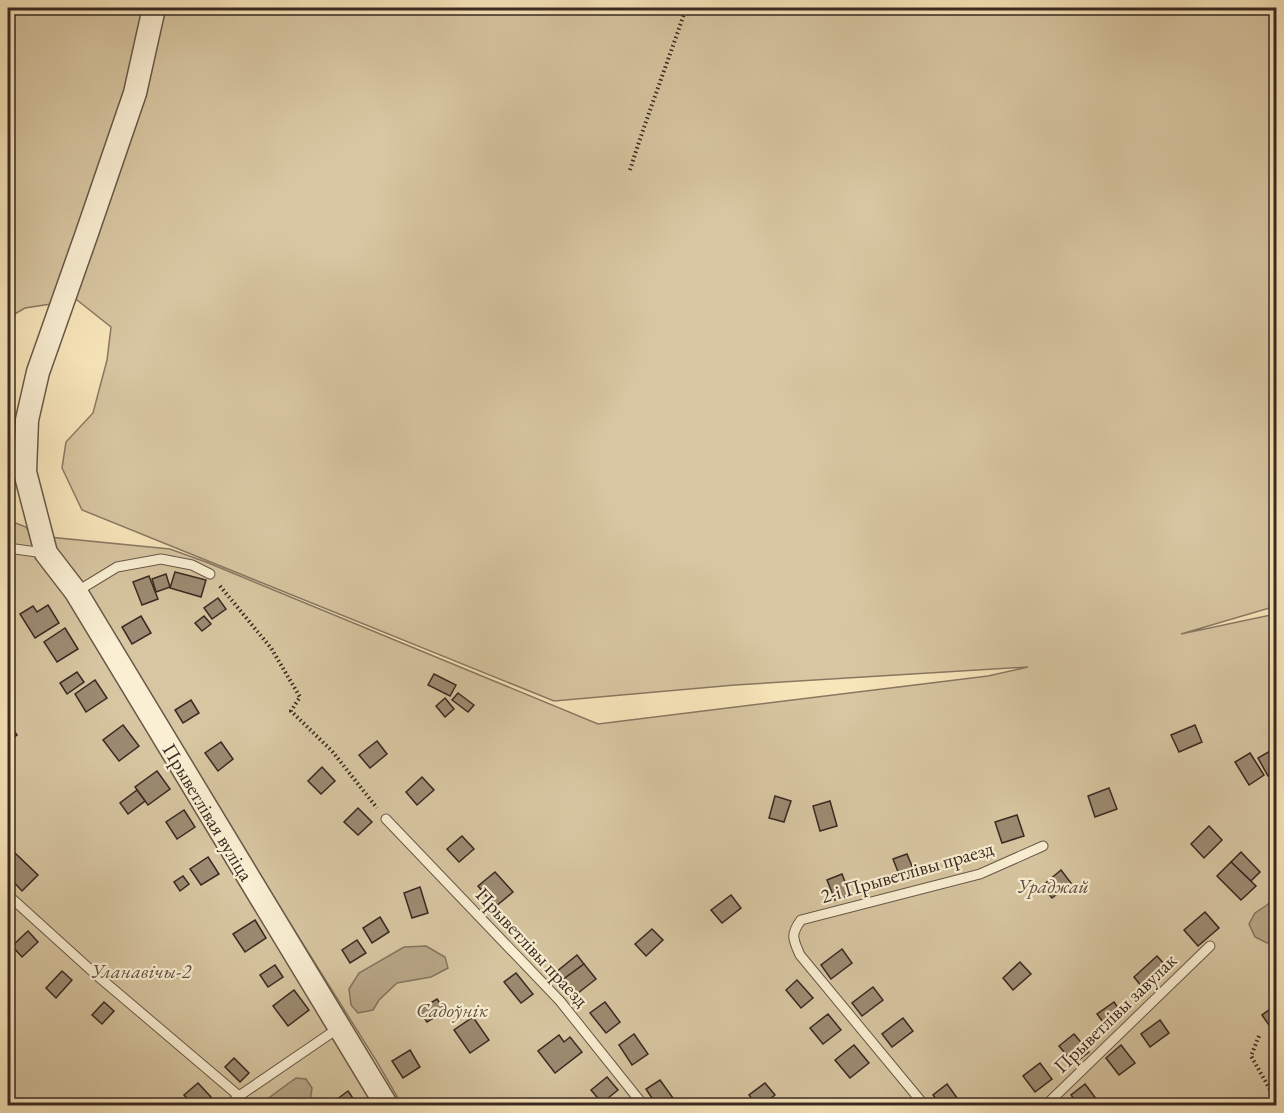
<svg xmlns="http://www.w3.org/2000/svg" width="1284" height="1113" viewBox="0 0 1284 1113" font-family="'EB Garamond',serif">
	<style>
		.green { fill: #d7c6a1; stroke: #887862; stroke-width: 1.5 }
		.water { fill: #b7a687; stroke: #84745f; stroke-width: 1.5 }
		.building { fill: #9c8b72; stroke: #382922; stroke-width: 1.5 }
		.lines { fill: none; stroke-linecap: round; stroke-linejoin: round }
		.service-casing { stroke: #685848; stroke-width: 11 }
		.tertiary-casing { stroke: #685848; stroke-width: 25 }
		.path { stroke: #382922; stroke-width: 4; stroke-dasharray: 1.5 3; stroke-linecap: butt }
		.service { stroke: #faefd3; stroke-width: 9 }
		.tertiary { stroke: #faefd3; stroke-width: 22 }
		.labels { text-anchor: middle; stroke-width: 4.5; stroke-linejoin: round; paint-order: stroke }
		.street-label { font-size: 20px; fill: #382922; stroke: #faefd3 }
		.park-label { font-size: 20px; font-style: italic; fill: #605042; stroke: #faefd3 }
	</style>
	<rect width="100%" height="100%" fill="#f8e6bb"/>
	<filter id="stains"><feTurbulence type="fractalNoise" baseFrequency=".00333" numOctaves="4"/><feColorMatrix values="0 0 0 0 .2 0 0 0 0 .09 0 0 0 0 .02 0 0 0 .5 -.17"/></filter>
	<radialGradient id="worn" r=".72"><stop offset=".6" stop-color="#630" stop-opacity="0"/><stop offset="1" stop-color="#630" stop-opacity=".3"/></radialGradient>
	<g class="green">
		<polygon points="8,8 1276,8 1276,606 1181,634 1276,614 1276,1105 402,1105 377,1062 48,537 170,549 206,562 598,724 988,676 1028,667 735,685 554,701 82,510 62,468 66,442 93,413 107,360 111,327 77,300 25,308 8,318"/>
		<polygon points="8,520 26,527 380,1105 8,1105"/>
	</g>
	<g class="water">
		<polygon points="1276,896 1276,940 1267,943 1255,937 1249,924 1255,913 1267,905"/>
		<polygon points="426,946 445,957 448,968 431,977 397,983 379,1000 373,1010 358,1013 351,1005 349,989 359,973 404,947"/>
		<polygon points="296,1078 306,1079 312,1088 310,1102 305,1105 259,1105"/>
	</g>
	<g class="building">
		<polygon points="175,572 206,580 201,597 170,588"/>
		<polygon points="166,574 170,587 156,592 152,579"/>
		<polygon points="149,576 158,599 142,605 133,582"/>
		<polygon points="218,598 226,609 212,619 204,608"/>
		<polygon points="48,605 59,623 35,638 20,614 33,606 37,612"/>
		<polygon points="141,616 151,633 132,644 122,627"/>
		<polygon points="204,616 211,624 202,631 195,623"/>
		<polygon points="65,628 78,649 57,662 44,642"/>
		<polygon points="77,672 84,682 67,694 60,683"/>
		<polygon points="434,674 456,685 450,696 428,685"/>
		<polygon points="95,680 107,698 86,712 75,694"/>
		<polygon points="458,693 474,705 468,712 452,700"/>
		<polygon points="445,698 454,709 445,717 436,706"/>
		<polygon points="191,700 199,713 183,723 175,710"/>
		<polygon points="8,722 17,735 10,740 8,738"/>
		<polygon points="123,725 139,746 119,761 103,740"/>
		<polygon points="1195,725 1202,742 1179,752 1171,735"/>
		<polygon points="377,741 387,754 370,768 359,755"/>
		<polygon points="221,742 233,759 218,771 205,753"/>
		<polygon points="1270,751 1276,763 1276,771 1268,776 1258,758"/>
		<polygon points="1250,753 1264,775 1249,785 1235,762"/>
		<polygon points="322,767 335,781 321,794 308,781"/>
		<polygon points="157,771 170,789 148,805 135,787"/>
		<polygon points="422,777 434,790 417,805 406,792"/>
		<polygon points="1109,788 1117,809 1095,817 1088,796"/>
		<polygon points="137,790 145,801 128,814 120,803"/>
		<polygon points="775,796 791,801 784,822 769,818"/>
		<polygon points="830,801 837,826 820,831 813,806"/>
		<polygon points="358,808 372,822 358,835 344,822"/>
		<polygon points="184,810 195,827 177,839 166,822"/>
		<polygon points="1017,815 1024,836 1002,843 995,822"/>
		<polygon points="1209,826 1222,840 1204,858 1191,844"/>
		<polygon points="462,836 474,849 459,862 447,849"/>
		<polygon points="1241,852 1260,872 1251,881 1231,862"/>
		<polygon points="15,853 38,875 22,891 8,876 8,861"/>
		<polygon points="907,854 914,871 900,877 893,859"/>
		<polygon points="208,857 219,874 201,885 190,869"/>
		<polygon points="1231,862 1256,886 1241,900 1217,876"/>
		<polygon points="1061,870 1071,883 1052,898 1042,886"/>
		<polygon points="495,872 513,892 495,907 478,886"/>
		<polygon points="842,874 850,895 835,900 827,880"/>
		<polygon points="183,876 189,884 180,891 174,882"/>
		<polygon points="420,887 428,913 412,918 404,893"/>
		<polygon points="731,895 741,908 722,923 711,910"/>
		<polygon points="1205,912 1219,928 1198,946 1184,930"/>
		<polygon points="380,917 389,932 372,943 363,928"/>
		<polygon points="255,920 266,938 245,952 233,934"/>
		<polygon points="652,929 663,940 646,956 635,944"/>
		<polygon points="28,931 38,942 22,957 12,946"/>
		<polygon points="357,940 366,953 350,963 342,950"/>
		<polygon points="842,949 852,963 831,979 821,965"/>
		<polygon points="577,955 584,964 561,981 555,973"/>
		<polygon points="1157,956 1166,966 1142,987 1134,977"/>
		<polygon points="1020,962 1031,974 1013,990 1003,978"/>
		<polygon points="584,964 596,979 573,997 561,981"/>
		<polygon points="275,965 283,977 268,987 260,975"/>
		<polygon points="62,971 72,980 56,998 46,988"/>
		<polygon points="516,973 533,994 521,1003 504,982"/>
		<polygon points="797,980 813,998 801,1008 786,990"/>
		<polygon points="873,987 883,1000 862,1016 852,1003"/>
		<polygon points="294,990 309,1010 288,1026 273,1006"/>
		<polygon points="437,999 445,1011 427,1022 419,1010"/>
		<polygon points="104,1002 114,1011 102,1024 92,1015"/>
		<polygon points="605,1002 620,1022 606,1033 590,1013"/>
		<polygon points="1114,1002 1123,1015 1106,1026 1097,1014"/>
		<polygon points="1276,1005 1276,1029 1273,1031 1262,1015"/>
		<polygon points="828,1014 841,1030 823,1044 810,1028"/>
		<polygon points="473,1017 489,1040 470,1053 454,1030"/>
		<polygon points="903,1018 913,1031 892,1047 882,1034"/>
		<polygon points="1160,1020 1169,1033 1150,1047 1141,1034"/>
		<polygon points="634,1034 648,1054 632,1065 619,1045"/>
		<polygon points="1074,1034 1089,1052 1074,1064 1059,1046"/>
		<polygon points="559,1035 564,1042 570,1037 582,1052 555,1073 538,1051"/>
		<polygon points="854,1045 869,1063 850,1078 835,1060"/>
		<polygon points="1121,1045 1135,1063 1119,1075 1106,1058"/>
		<polygon points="410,1050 420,1067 403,1078 392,1061"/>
		<polygon points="234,1058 249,1073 240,1082 225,1067"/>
		<polygon points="1040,1063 1052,1079 1035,1092 1023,1076"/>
		<polygon points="607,1077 618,1090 602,1103 591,1090"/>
		<polygon points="660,1080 673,1098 662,1106 657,1106 646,1089"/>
		<polygon points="198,1083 211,1097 202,1106 194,1106 184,1095"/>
		<polygon points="765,1083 775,1095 762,1106 757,1106 749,1095"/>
		<polygon points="947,1084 960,1102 955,1106 941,1106 933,1095"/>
		<polygon points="1085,1084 1100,1104 1098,1106 1079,1106 1071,1095"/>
		<polygon points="348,1091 358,1106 328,1106"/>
		<polygon points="901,1099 905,1106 892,1106"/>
	</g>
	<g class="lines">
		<g class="service-casing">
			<g id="service">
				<polyline points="8,548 44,553"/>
				<polyline points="76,592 117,567 161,559 192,565 210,574"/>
				<polyline points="386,819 560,1001 644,1106"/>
				<polyline points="8,895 93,972 239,1096"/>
				<polyline points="228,1106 239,1096 340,1027"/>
				<path d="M925 1106 800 955C793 939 790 935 801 920L980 874 1043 846"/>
				<polyline points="1045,1106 1210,946"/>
			</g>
		</g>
		<g class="tertiary-casing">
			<polyline id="tertiary" points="154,8 135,93 87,233 38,372 27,420 25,472 46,553 76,592 387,1106"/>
		</g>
		<g class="path">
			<path d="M630 170C647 115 668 62 686 8"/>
			<polyline points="220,586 271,648 300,697 291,711 332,751 377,808"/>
			<polyline points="1259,1036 1251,1056 1276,1100"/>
		</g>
		<use href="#service" class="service"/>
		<use href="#tertiary" class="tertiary"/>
	</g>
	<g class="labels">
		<g class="street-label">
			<text transform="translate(208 812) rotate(59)" y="7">Прыветлівая вуліца</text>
			<text transform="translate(907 872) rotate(-16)" y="7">2-і Прыветлівы праезд</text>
			<text transform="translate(532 947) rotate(47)" y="7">Прыветлівы праезд</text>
			<text transform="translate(1115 1013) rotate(-44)" y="7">Прыветлівы завулак</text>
		</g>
		<g class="park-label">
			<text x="1053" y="893">Ураджай</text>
			<text x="141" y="978">Уланавічы-2</text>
			<text x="452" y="1017">Садоўнік</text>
		</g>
	</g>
	<rect width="1284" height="1113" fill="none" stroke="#f8e6bb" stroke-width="30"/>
	<rect x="9" y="9" width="1266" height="1095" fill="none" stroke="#382922" stroke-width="3"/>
	<rect x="15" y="15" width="1254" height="1083" fill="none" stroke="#382922" stroke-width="1.5"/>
	<rect width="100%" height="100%" filter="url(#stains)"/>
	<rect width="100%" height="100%" fill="url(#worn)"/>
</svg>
